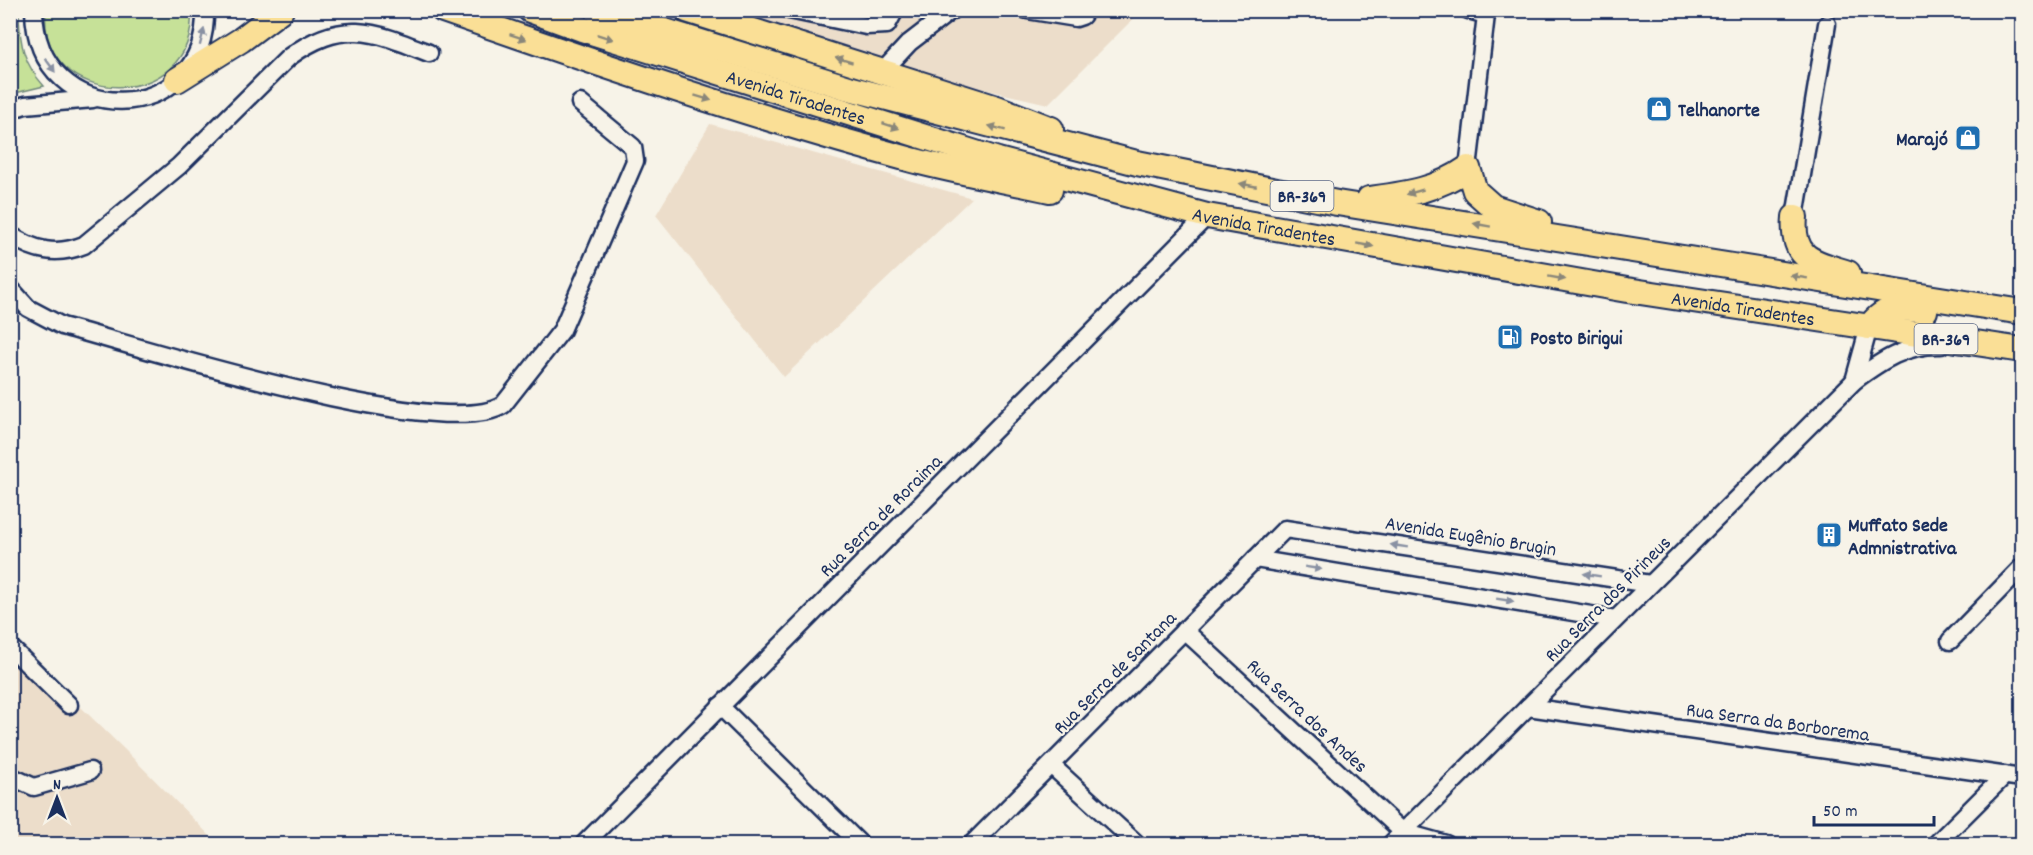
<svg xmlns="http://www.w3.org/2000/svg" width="2033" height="855" viewBox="0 0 2033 855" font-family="Dekko,sans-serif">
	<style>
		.built { fill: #ecddca }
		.green { fill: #c6e198; stroke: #70887b; stroke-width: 1.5 }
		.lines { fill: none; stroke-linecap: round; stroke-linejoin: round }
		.minor-casing { stroke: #1b2f5e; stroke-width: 21 }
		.highway-casing { stroke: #1b2f5e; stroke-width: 28 }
		.minor { stroke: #f7f3e8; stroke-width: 16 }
		.highway { stroke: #fadf96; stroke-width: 24 }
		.oneway { fill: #8991a3 }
		.oneway2 { fill: #8a877a }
		.labels { text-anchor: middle; stroke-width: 4.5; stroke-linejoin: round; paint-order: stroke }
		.shield { fill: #f7f3e8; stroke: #5d6a87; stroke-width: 1.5 }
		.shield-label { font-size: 18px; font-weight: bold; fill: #1b2f5e }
		.street-label { font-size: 20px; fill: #1b2f5e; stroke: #f7f3e8 }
		.poi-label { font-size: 20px; font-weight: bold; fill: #1b2f5e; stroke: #f7f3e8; text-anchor: start }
	</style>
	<rect width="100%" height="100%" fill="#f7f3e8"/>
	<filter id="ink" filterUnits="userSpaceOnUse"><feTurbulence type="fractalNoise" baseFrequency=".0167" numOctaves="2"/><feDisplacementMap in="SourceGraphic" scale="12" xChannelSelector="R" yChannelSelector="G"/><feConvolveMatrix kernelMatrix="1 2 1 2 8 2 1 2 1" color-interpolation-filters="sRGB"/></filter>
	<g filter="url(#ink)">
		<g class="built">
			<polygon points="705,11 1141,11 1048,104 862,61"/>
			<polygon points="710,124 972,198 784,377 656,215"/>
			<polygon points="10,638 126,751 218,844 11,844"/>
		</g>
		<g class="green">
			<path d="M46 11H191C198 114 36 110 46 11Z"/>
			<path d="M19 16C20 45 24 64 44 86L11 94V24Z"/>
		</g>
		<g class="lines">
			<g class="minor-casing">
				<g id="minor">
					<path d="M34 10C36 133 208 129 205 10"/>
					<polyline points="789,10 866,26 887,25 895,10"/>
					<polyline points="1027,10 1076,18 1082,16 1086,10"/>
					<polyline points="882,72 909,43 952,10"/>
					<polyline points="10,110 25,105 93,99"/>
					<polyline points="1468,168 1486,15 1468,10"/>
					<polyline points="1795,217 1827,24"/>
					<path d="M10 235C34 251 57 256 84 245L179 166 289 57C342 18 373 31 429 53"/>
					<path d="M10 288 28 308 62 326C138 346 445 444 503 405L562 330 635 161 633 147 580 103"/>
					<polyline points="1854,381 1869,327"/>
					<polyline points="1255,559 1615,619"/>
					<polyline points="1184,630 1403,832 1446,844"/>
					<polyline points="1950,641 2022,567"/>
					<polyline points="10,647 69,705"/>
					<polyline points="720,706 860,844"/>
					<polyline points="1528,707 2022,778"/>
					<polyline points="1051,765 1137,844"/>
					<polyline points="10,776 34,787 90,771"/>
					<polyline points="584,844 1207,216"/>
					<polyline points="972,844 1285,529 1650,584"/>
					<path d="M1391 844 1854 381C1881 361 1906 344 1941 345"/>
					<polyline points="1936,844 2005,775"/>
				</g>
			</g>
			<g class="highway-casing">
				<g id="highway">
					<path d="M443 10C598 64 753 117 912 160 957 172 1004 180 1050 190"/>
					<path id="s1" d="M530 10 582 29 998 160 1207 216 1627 290 2022 350"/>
					<polyline points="597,10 849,88 1137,163 1337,203 2022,312"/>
					<polyline points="687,10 997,108 1051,129"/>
					<polyline points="177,80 241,40 281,10"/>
					<path d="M1369 199C1406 194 1435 191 1468 168L1475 191 1493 207 1539 222"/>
					<path d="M1795 217C1791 260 1814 262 1848 273"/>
					<path d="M1869 327C1886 305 1899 307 1925 311"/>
				</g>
			</g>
			<use href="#minor" class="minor"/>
			<use href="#highway" class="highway"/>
		</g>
		<defs><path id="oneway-solid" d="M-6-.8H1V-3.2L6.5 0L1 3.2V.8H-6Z" transform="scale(1.5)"/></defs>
		<g class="oneway">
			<use href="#oneway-solid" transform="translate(202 37) rotate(-76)"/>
			<use href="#oneway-solid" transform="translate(50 65) rotate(54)"/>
			<use href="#oneway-solid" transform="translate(1399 546) rotate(-171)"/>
			<use href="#oneway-solid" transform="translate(1313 568) rotate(9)"/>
			<use href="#oneway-solid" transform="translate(1592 575) rotate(-171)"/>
			<use href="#oneway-solid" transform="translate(1505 600) rotate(9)"/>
		</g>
		<g class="oneway2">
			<use href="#oneway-solid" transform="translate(518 37) rotate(19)"/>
			<use href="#oneway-solid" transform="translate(605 37) rotate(18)"/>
			<use href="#oneway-solid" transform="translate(844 60) rotate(-163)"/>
			<use href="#oneway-solid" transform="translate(703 98) rotate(17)"/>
			<use href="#oneway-solid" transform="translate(891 126) rotate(18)"/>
			<use href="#oneway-solid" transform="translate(997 128) rotate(-165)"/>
			<use href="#oneway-solid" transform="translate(1248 185) rotate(-169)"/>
			<use href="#oneway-solid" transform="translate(1415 192) rotate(164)"/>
			<use href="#oneway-solid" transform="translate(1482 225) rotate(-170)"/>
			<use href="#oneway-solid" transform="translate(1365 245) rotate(10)"/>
			<use href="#oneway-solid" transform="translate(1799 277) rotate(-171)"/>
			<use href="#oneway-solid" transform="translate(1557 278) rotate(10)"/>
		</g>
	</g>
	<defs>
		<g id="shop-square" transform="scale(1.35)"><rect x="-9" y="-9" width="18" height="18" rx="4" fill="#1f6fb2" stroke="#f7f3e8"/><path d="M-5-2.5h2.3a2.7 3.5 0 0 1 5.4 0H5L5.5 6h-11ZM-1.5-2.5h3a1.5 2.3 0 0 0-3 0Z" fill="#fff"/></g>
		<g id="fuel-square" transform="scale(1.35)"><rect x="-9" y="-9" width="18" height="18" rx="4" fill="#1f6fb2" stroke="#f7f3e8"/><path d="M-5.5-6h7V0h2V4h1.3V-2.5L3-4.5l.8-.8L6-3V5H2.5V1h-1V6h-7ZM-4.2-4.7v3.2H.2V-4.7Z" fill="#fff"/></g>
		<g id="building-square" transform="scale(1.35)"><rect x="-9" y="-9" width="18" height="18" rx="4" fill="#1f6fb2" stroke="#f7f3e8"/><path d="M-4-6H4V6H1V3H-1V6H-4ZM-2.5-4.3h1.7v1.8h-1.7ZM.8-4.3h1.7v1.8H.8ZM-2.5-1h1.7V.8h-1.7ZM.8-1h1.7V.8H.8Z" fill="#fff"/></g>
	</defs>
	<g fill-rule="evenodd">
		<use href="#shop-square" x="1659" y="109"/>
		<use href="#shop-square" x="1968" y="138"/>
		<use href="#fuel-square" x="1510" y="337"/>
		<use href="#building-square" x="1829" y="535"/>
	</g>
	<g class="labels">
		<g class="shield">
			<rect x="1270.5" y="181" width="63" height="30" rx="4.5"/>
			<rect x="1914.5" y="324" width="63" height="30" rx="4.5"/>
		</g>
		<g class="shield-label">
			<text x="1302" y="202">BR-369</text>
			<text x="1946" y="345">BR-369</text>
		</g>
		<g class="street-label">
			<text dy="7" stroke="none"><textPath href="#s1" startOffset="280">Avenida Tiradentes</textPath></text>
			<text dy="7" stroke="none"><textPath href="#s1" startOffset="766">Avenida Tiradentes</textPath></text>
			<text dy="7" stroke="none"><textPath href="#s1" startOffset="1252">Avenida Tiradentes</textPath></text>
			<text transform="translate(880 515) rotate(-45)" y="7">Rua Serra de Roraima</text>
			<text transform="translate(1471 535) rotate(9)" y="7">Avenida Eugênio Brugin</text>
			<text transform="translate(1607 598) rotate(-45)" y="7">Rua Serra dos Pirineus</text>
			<text transform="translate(1114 672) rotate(-45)" y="7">Rua Serra de Santana</text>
			<text transform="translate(1308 715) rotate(43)" y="7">Rua Serra dos Andes</text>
			<text transform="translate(1778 721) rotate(8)" y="7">Rua Serra da Borborema</text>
		</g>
		<g class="poi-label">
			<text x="1678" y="116">Telhanorte</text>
			<text x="1948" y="145" text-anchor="end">Marajó</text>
			<text x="1530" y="344">Posto Birigui</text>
			<text x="1848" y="531">Muffato Sede<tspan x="1848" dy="23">Admnistrativa</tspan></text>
		</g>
	</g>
	<rect width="2033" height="855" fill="none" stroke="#f7f3e8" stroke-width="36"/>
	<rect x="18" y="18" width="1997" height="819" fill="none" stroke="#1b2f5e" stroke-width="2" filter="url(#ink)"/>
	<g transform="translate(57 798)" stroke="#f7f3e8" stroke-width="4.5" paint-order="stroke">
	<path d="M0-4.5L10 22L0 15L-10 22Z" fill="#1b2f5e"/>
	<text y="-9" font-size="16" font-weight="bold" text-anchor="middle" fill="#1b2f5e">N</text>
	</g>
	<path d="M1814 816v9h120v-9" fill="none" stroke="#1b2f5e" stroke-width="3"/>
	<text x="1823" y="816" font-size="18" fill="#1b2f5e" stroke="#f7f3e8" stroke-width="4.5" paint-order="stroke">50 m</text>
</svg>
